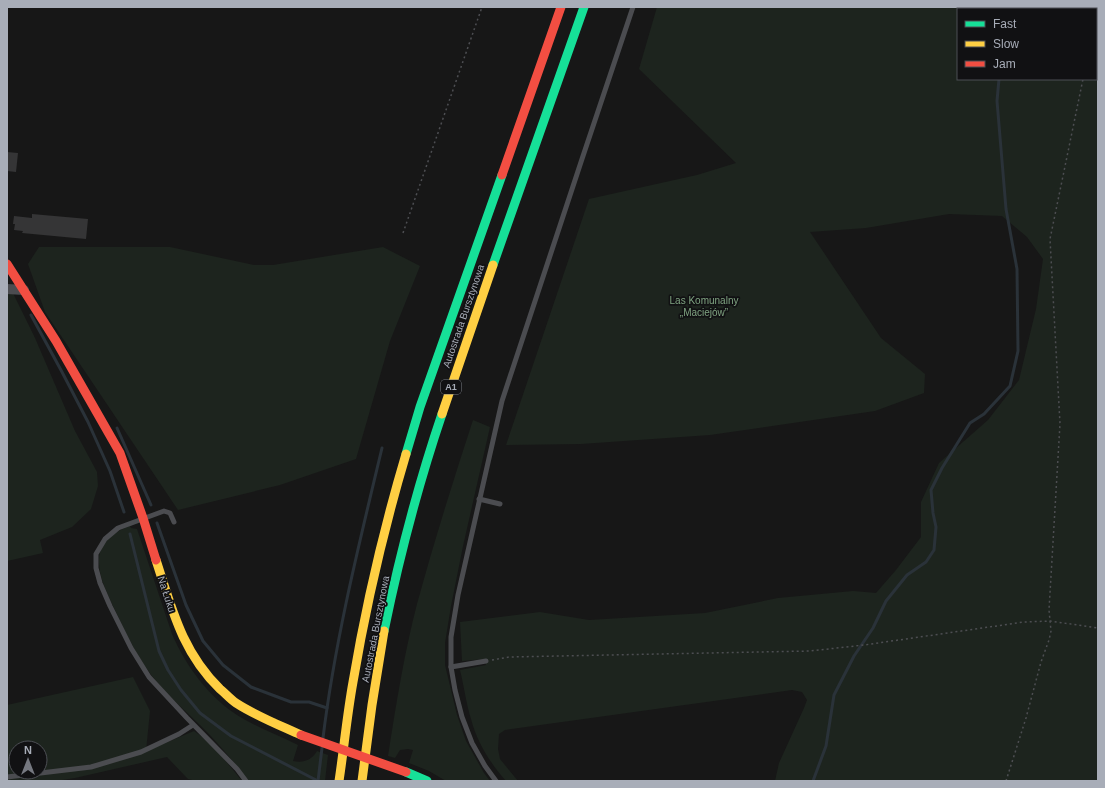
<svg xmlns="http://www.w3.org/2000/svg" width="1105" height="788" viewBox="0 0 1105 788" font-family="Helvetica,sans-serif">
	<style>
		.green { fill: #1d241e; fill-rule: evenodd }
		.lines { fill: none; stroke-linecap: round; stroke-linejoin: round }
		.stream { stroke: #2a3239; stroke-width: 3 }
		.building { fill: #353536 }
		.path { stroke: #4d4e52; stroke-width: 1.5; stroke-dasharray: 2 3; stroke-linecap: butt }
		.lane { stroke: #4b4c50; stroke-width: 5 }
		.street { stroke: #4b4c50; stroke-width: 10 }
		.fast { stroke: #16e098; stroke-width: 9 }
		.slow { stroke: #ffcf43; stroke-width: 9 }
		.jam { stroke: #f24e42; stroke-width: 9 }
		.jam-bridge { stroke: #f24e42; stroke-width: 9 }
		.labels { text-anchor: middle; stroke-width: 3.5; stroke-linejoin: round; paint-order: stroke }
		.shield { fill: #111113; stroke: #7b7e86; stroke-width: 1 }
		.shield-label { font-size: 9px; font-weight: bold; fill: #a8adb8 }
		.park-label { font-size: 10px; fill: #7fa381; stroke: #111113 }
		.street-label { font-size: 10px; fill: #a8adb8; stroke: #111113 }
	</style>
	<rect width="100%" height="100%" fill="#171717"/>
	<g class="green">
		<path d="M657 7H1098V781H775L779 763 804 708 807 700 802 692 792 690 505 730 499 734 498 749 500 759 518 781H506C490 763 477 742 471 719 466 703 464 686 460 670L486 665 485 659 462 661 460 622 540 612 589 620 705 613 778 598 853 591 876 593 896 570 921 537V502L939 463 988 420 1019 380 1036 309 1043 259 1027 237 1002 216 949 214 866 228 810 232 881 338 925 374 924 393 875 411 710 435 581 444 506 445 589 199 697 175 736 163 639 69ZM958 9H1096V79H958Z"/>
		<polygon points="39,247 170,247 254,265 273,265 383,247 420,266 390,341 356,459 280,485 178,510 45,312 28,264"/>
		<polygon points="7,289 11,289 35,338 75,431 97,472 98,486 91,509 72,527 40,540 43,553 7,561"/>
		<path d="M473 420 490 427 463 546 451 606 445 643V665L457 715 466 741 484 773 490 781H446L429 771 409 763 413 750 408 749 400 750 395 758 388 756C396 705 404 654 417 604 434 542 453 481 473 420Z"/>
		<path d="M130 526 131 528 137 529 172 634C186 666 208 696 237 715 256 727 278 735 298 745L293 761C303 763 311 761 317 751L328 755 325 781H249C234 762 218 743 201 726 195 720 189 715 183 709 172 699 161 687 152 676 137 656 126 634 116 612 109 597 98 577 99 560 99 543 115 531 130 526Z"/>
		<path d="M133 677 150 711 146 751 194 731C211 742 229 765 242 781H225L223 780 196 781 188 779 167 757 75 778 56 781H7V705ZM16 748H40V772H16Z"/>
	</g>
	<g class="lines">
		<g class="stream">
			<polyline points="1011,9 1011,7"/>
			<polyline points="31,315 62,372 88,422 110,471 124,512"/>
			<polyline points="117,428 151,505"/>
			<polyline points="157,523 186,605 203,641 223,665 251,687 291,702 309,702 327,708"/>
			<polyline points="130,534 159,651 168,670 181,690 200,713 231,736 318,781"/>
			<path d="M323 738C335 640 359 544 382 448"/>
			<polyline points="318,781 322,748"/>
			<polyline points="813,781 826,746 834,695 854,656 873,628 886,601 907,575 926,562 934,550 936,527 933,513 931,490 942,468 970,423 984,414 1010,386 1018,351 1017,269 1006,209 997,101 999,79"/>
		</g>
	</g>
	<g class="building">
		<polygon points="7,152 18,153 16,172 7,171"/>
		<polygon points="32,214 88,219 86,239 22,233 23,231 14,230 15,224 13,224 14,216 32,218"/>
	</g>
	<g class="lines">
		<g class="path">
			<polyline points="1096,18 1098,8"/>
			<polyline points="403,233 482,7"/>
			<polyline points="492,660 509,657 810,651 864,645 1024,622 1050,621 1098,628"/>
			<polyline points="1006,781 1026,718 1041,662 1049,640 1051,631 1049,610 1060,424 1050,239 1083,79"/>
		</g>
		<g class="lane">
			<polyline points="479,499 500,504"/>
			<polyline points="174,522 170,513 164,511 118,528 105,539 96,554 96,568 100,583 110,606 131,648 149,677 187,718 237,769 246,781"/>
			<polyline points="451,667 486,661"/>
			<polyline points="7,777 91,767 141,752 179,734 193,725"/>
			<polyline points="496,781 485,766 472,743 462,717 455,690 451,667 451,637 458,595 502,401 582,159 633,7"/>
		</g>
		<polyline class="street" points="7,289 24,290"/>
		<g class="fast">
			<polyline points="493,265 584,7"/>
			<polyline points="406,454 420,407 502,175"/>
			<path d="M384 631C399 558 418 485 442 414"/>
			<polyline points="406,772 427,781"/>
		</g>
		<g class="slow">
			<polyline points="442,414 493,265"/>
			<path d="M156 560C172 609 182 652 220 689 225 693 230 699 236 703 256 716 279 725 301 735"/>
			<path d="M339 781C344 748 347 715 353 682 366 605 384 528 406 454"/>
			<polyline points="362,781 372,705 384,631"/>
		</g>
		<g class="jam">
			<polyline points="502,175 561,7"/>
			<polyline points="7,264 56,341 120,453 143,518 156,560"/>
		</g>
		<polyline class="jam-bridge" points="301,735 406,772"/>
	</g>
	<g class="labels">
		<rect class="shield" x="441" y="380" width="20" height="14" rx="3"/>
		<g class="shield-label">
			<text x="451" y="390">A1</text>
		</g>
		<g class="park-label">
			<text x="704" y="304">Las Komunalny<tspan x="704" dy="12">„Maciejów”</tspan></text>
		</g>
		<g class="street-label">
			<text transform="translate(463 316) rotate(-71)" y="4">Autostrada Bursztynowa</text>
			<text transform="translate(167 594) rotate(72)" y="4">Na Łuku</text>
			<text transform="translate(375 629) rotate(-79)" y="4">Autostrada Bursztynowa</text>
		</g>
	</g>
	<rect width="1105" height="788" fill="none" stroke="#a8adb8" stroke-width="16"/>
	<rect x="957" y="8" width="140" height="72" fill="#111113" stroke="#4d4f55"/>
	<rect x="965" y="21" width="20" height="6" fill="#16e098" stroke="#4d4f55"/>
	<text x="993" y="28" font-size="12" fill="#a8adb8">Fast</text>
	<rect x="965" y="41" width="20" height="6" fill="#ffcf43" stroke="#4d4f55"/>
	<text x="993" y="48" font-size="12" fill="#a8adb8">Slow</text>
	<rect x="965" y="61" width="20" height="6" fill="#f24e42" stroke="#4d4f55"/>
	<text x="993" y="68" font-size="12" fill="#a8adb8">Jam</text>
	<g transform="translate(28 760)"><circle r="19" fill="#111113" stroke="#4d4f55"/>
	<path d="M0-3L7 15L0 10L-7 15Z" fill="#757880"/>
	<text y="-6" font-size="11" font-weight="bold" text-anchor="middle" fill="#a8adb8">N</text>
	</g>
</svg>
